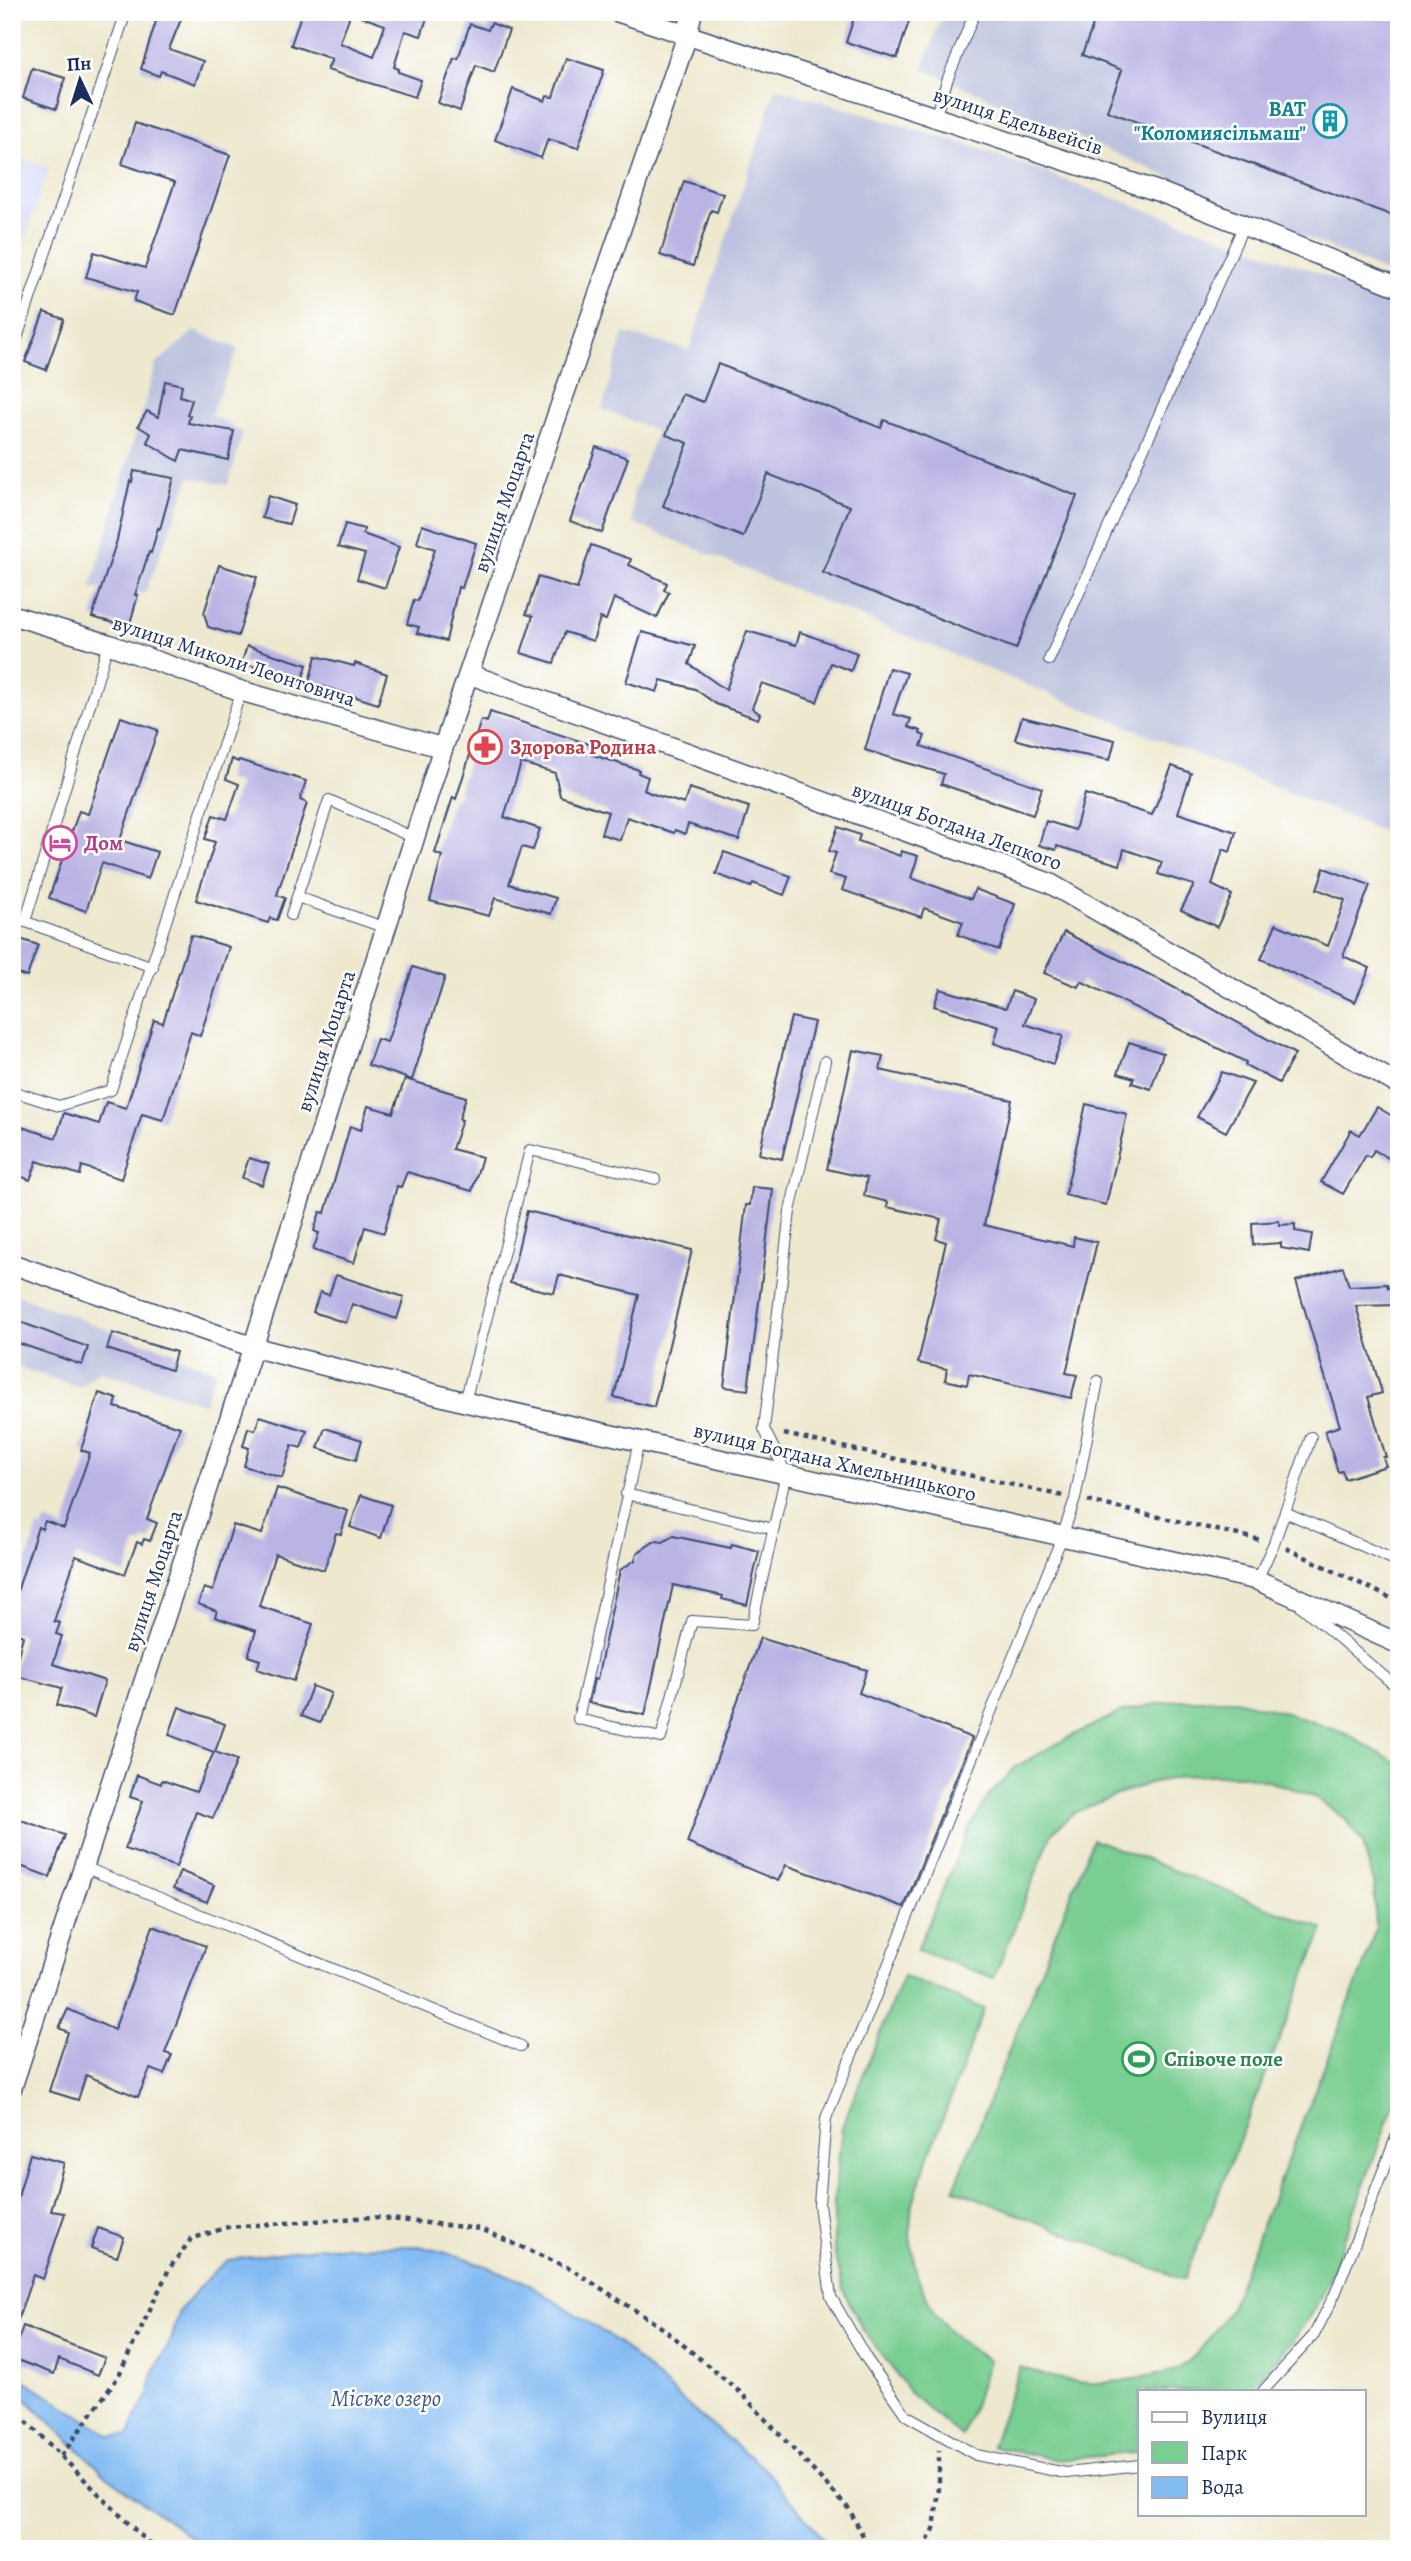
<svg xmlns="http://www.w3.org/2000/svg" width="1411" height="2561" viewBox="0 0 1411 2561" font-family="Alegreya,serif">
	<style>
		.built { fill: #d5d8f9 }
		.industrial { fill: #bdc3de }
		.green { fill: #79ce91; stroke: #4a7e78; stroke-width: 2 }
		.water { fill: #83bbf3; stroke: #4f75a8; stroke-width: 2 }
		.building { fill: #bab4e4 }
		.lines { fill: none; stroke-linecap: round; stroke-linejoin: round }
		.lane-casing { stroke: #3a4b6f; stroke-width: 12 }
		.street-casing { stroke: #3a4b6f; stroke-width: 22 }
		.path { stroke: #3a4b6f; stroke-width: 4.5; stroke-dasharray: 5 5; stroke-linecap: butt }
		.lane { stroke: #fff; stroke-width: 10 }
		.street { stroke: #fff; stroke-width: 19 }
		.labels { text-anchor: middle; stroke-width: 5; stroke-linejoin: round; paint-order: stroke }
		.culture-label { font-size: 21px; font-weight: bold; fill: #0d838f; stroke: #fff; text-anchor: end }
		.street-label { font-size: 21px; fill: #1b2f5e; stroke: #fff }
		.health-label { font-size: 21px; font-weight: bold; fill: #be3a42; stroke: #fff; text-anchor: start }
		.hotel-label { font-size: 21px; font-weight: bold; fill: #b23c85; stroke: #fff; text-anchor: start }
		.leisure-label { font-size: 21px; font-weight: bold; fill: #27864d; stroke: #fff; text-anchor: start }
		.water-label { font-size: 23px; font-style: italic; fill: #3a598b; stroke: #fff }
	</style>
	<rect width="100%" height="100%" fill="#fff"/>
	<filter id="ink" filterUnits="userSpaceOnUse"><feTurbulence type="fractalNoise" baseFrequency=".0143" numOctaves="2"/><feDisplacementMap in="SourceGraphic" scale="14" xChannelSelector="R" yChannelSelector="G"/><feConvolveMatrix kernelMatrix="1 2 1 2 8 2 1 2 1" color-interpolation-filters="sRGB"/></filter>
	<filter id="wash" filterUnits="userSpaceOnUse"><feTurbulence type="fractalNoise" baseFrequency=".00686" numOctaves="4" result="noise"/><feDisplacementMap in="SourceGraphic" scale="28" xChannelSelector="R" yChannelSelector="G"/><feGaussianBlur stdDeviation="1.57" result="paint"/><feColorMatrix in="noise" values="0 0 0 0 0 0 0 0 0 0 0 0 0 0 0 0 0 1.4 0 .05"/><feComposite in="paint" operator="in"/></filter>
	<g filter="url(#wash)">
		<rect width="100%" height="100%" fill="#ede8ce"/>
		<polygon class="built" points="12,156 49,168 12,275"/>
		<g class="industrial">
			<polygon points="943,12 1399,12 1399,278 923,69"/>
			<polygon points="776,88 980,149 1314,271 1399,308 1399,838 633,523 633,494 656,434 655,430 602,409 624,333 689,350"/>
			<polygon points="194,331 238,349 211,414 243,433 228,485 190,477 145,593 91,588 156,364"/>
			<polygon points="12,1293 216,1371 204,1403 99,1371 79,1387 12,1365"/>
		</g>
		<g class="green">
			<path d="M1177 1700H1235L1290 1714 1346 1734 1399 1764V2090L1331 2274 1316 2306 1292 2342 1248 2391H1140V2452L1058 2460 992 2446 1020 2367C1072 2385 1099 2388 1153 2375 1162 2373 1173 2372 1180 2368 1201 2353 1214 2331 1229 2310L1363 1967 1376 1927 1374 1886 1363 1843 1345 1819 1316 1798 1285 1786 1244 1775H1190L1149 1783 1119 1794 1073 1813 1052 1833 994 1978 917 1950 969 1829 989 1795 1017 1766 1073 1735 1123 1711Z"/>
			<polygon points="1093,1839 1323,1929 1184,2280 954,2189"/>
			<polygon points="903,1976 984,2009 920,2180 911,2211 910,2237 917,2277 935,2315 961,2342 989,2361 962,2436 912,2395 862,2328 845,2294 834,2252 834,2199 842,2127"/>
		</g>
		<polygon class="water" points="419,2246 466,2258 523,2281 617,2341 695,2412 764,2468 832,2549 208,2549 108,2477 17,2391 14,2383 26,2381 111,2436 129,2435 136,2416 150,2392 154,2371 172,2338 179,2311 210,2275 228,2260 321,2247"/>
		<g id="blocks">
			<g class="building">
				<polygon points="159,12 184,12 169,49 203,61 195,84 161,71 159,76 141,69"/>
				<polygon points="302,12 351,12 340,43 374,57 385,25 359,16 360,12 429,12 421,36 405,31 394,67 399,69 398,72 421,80 415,97 327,70 332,59 291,45"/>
				<polygon points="856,12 876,19 878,12 912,12 897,58 846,42"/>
				<polygon points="1098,12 1399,12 1399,218 1107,111 1122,70 1082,55"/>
				<polygon points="491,23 509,30 494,72 476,65 460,111 438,103 454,58 458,59 470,24 488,30"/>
				<polygon points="566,58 604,70 578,148 548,139 541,158 495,140 513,89 545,101 547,96 553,97"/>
				<polygon points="32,68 65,78 56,109 23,98"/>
				<polygon points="135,123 230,155 175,315 134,301 137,292 86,277 94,252 145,268 175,182 122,164"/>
				<polygon points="684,181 723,194 717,212 711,210 693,266 660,255"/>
				<polygon points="44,312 64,319 46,370 25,362"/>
				<polygon points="718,364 881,428 884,420 1077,496 1016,649 823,573 850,506 768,474 743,537 663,506 688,443 666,435 682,394 703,402"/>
				<polygon points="165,381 182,385 180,396 192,400 187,415 190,416 188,423 234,431 228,460 182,450 178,461 147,442 151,434 138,426 147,411 158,417"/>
				<polygon points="596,447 628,458 602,533 570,521"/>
				<polygon points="134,471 174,478 160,529 158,528 151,553 149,552 135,595 138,595 129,627 92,617 117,540 130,481 132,482"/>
				<polygon points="268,496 295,505 289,524 262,518"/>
				<polygon points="345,524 364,529 363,534 399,547 385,588 357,579 365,554 338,547"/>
				<polygon points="422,525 476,543 462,588 458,587 446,641 417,633 419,627 407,624 414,600 418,601 435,549 417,543"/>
				<polygon points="591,545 631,559 629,565 667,583 664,590 669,592 657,618 614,598 606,620 600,618 593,641 565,632 554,663 521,653 533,616 526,614 538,577 577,589"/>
				<polygon points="219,565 257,577 238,636 208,627 204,613"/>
				<polygon points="747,631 796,645 800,632 857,653 851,671 831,663 817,702 762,683 752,708 760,714 758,719 716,704 695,689 661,680 657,692 626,682 642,632 695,646 689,664 726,690"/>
				<polygon points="247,646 307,665 301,684 242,662"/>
				<polygon points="316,656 354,666 355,663 387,674 378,704 309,682"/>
				<polygon points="889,668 907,673 893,714 911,719 908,727 921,731 920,734 925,736 921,746 1042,788 1033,815 941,784 944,774 865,750"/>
				<polygon points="490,712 592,745 590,754 639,770 638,773 648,777 644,790 650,793 684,804 689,788 749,807 739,840 688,824 685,834 675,830 674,833 627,817 620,840 601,834 608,812 560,796 555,773 521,763 504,817 540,829 533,850 522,847 509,884 556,898 551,914 495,898 489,916 430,901 442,856 435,853 453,797 456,799 481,720 487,722"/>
				<polygon points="121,717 158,730 120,840 157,852 148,879 102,863 86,911 49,898 79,811 88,814"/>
				<polygon points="1022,717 1115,740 1110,760 1046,748 1015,739"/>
				<polygon points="232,759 238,762 239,760 306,781 300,800 307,803 277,895 285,898 277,920 270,918 268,923 196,900 215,842 205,839 213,815 227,819 239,784 226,779"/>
				<polygon points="1172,766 1191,773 1178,813 1236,832 1230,852 1223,849 1212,885 1232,895 1217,927 1181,910 1194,885 1158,874 1162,862 1124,849 1120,865 1057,846 1056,850 1039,845 1046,821 1075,830 1085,794 1152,815"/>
				<polygon points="838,827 860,835 858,841 900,856 901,851 918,856 911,878 971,899 975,889 1015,904 999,950 958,935 963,922 924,908 921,917 842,890 846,879 829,874 836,853 829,851"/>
				<polygon points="724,852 791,876 784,895 753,883 751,887 716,874"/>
				<polygon points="1324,868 1370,885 1343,956 1370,968 1355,1002 1261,959 1276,924 1328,946 1345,900 1317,889"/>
				<polygon points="1064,932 1162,981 1295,1054 1279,1083 1245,1065 1246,1062 1081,981 1078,987 1044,973"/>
				<polygon points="191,935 229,947 200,1036 191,1032 163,1120 142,1114 121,1179 82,1166 80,1175 37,1161 30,1180 12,1173 12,1131 17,1133 19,1126 56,1138 64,1113 99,1124 106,1102 126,1108 154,1020 163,1023"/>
				<polygon points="20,939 38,945 27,977 12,972 12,961"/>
				<polygon points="413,967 445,977 412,1080 368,1065 377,1039 387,1042"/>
				<polygon points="940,989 1006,1008 1012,991 1034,999 1025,1024 1063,1036 1053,1064 994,1043 999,1026 934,1006"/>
				<polygon points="791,1017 814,1022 782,1159 759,1154"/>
				<polygon points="1129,1042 1163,1053 1151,1089 1132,1083 1134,1078 1118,1073"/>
				<polygon points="853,1050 883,1056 880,1070 1012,1100 984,1225 1073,1246 1074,1237 1097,1242 1066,1373 1077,1375 1071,1398 969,1374 967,1385 945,1380 947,1369 918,1363 946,1242 936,1239 941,1219 887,1207 888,1202 864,1196 867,1178 827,1169"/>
				<polygon points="1222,1072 1253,1083 1226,1132 1197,1117"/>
				<polygon points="405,1079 466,1097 459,1119 462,1120 452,1149 482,1157 472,1191 407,1172 401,1187 397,1186 384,1233 365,1227 354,1263 313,1250 319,1233 314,1231 320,1212 325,1213 350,1126 361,1130 368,1106 393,1113"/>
				<polygon points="1086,1104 1127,1114 1106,1205 1065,1195"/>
				<polygon points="1377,1107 1399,1120 1399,1164 1374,1150 1370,1157 1366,1155 1343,1194 1321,1182 1351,1130 1360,1135"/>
				<polygon points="249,1158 269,1164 262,1185 242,1178"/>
				<polygon points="752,1187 773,1189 748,1390 724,1387 746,1205 750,1205"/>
				<polygon points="527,1211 692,1250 654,1407 614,1397 639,1295 559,1275 554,1293 510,1283"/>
				<polygon points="1279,1221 1280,1225 1295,1224 1295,1231 1312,1234 1309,1253 1281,1248 1281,1243 1253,1245 1252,1223"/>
				<polygon points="1343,1267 1349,1286 1387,1284 1388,1288 1399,1288 1399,1305 1356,1306 1382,1393 1368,1397 1386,1457 1383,1457 1386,1466 1345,1479 1342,1471 1338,1472 1325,1431 1340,1426 1296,1281"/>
				<polygon points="336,1275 404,1297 397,1319 352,1304 346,1323 313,1312 320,1292 329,1295"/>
				<polygon points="12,1319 88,1347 82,1365 12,1341"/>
				<polygon points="112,1333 176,1352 171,1370 107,1349"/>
				<polygon points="99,1393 117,1399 115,1407 180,1427 147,1519 157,1523 150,1541 144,1539 142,1544 137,1542 125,1574 76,1556 54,1621 60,1623 56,1634 62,1636 53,1664 105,1681 94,1717 57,1705 62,1688 13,1675 23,1636 12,1632 12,1607 38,1527 42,1529 45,1521 64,1528 90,1453 81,1450"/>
				<polygon points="260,1416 307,1431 301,1448 292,1445 282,1478 244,1466 249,1448 243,1446 248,1428 255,1430"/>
				<polygon points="325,1428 362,1440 356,1460 318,1448"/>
				<polygon points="277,1488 348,1511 341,1534 336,1533 324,1570 275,1554 259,1606 313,1624 294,1681 257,1669 260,1660 248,1656 256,1631 215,1617 217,1611 198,1604 204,1588 213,1591 233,1525 262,1534"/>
				<polygon points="361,1495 391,1505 381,1538 350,1527"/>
				<polygon points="673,1536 731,1548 732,1544 759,1551 747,1605 722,1599 723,1596 673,1585 645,1715 589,1703 594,1679 597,1680 620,1570 635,1560 637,1553 655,1541 663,1542"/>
				<polygon points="760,1638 867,1670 859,1693 972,1738 904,1907 786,1865 778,1881 687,1843"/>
				<polygon points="312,1686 331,1693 320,1723 301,1716"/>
				<polygon points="179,1707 225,1724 215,1752 237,1760 213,1818 196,1812 176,1867 125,1849 143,1801 130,1797 137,1775 161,1784 162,1780 196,1792 214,1752 169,1735"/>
				<polygon points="12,1817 65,1835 50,1877 12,1863"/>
				<polygon points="180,1871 214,1885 207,1902 173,1889"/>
				<polygon points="153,1926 206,1946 165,2053 172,2055 164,2074 150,2069 138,2097 86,2075 78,2100 49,2091 68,2032 59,2028 68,2009 114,2030"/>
				<polygon points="30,2154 64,2163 51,2211 65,2213 43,2279 33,2275 16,2325 12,2325 12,2219"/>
				<polygon points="98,2228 124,2237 117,2257 91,2248"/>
				<polygon points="23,2326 105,2358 98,2375 59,2359 54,2374 12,2358"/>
			</g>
		</g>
	</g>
	<g filter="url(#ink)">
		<use href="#blocks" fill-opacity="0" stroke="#3a4b6f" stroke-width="2"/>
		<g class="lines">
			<g class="lane-casing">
				<g id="lane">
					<polyline points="935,117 948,78 975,12"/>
					<polyline points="12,353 126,12"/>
					<polyline points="1049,660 1244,225"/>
					<polyline points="297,897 386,928"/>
					<polyline points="291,915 329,800 414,838"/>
					<polyline points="12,917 153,967"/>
					<polyline points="25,922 108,644"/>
					<polyline points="12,1091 59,1106 111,1090 241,691"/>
					<polyline points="1098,1381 1075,1499 1062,1537 826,2118 819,2204 831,2297 866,2358 906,2415 976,2455 1066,2473 1140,2465"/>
					<polyline points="465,1402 530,1150 655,1179"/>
					<polyline points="639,1441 578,1719 661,1738 692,1621 752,1625 786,1473 764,1429 790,1211 825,1061"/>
					<polyline points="626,1494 774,1529"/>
					<polyline points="1285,1512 1399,1562"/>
					<polyline points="1257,1580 1274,1543 1311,1437"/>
					<polyline points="1302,1607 1399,1689"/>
					<polyline points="84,1867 521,2046"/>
					<polyline points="1263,2391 1314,2335 1335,2294 1399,2130"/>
				</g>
			</g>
			<g class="street-casing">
				<g id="street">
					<polyline points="618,12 1160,192 1399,287"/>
					<polyline points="12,615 108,644 241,691 443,748"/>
					<polyline points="469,674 1049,883 1399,1085"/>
					<polyline points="12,1264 253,1347 465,1402 1257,1580 1399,1644"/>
					<polyline points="12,2087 253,1347 443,748 687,36 692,12"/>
				</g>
			</g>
			<g class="path">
				<polyline points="784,1434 1063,1496"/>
				<polyline points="1088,1501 1261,1540"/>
				<polyline points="1286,1548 1399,1602"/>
				<polyline points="12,2407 154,2549"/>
				<polyline points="61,2456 118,2377 169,2269 191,2239 228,2227 372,2217 481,2229 571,2269 664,2329 741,2393 849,2509 870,2549"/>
				<polyline points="923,2549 934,2529 939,2488 939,2451"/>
			</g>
			<use href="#lane" class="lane"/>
			<use href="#street" class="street"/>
		</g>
	</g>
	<defs>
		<g id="building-ring" transform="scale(1.75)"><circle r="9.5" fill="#fff" stroke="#0f9aa8" stroke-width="1.5"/><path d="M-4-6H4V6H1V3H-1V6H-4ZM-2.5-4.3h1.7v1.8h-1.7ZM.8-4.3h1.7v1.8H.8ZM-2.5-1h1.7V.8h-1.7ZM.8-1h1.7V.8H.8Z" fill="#0f9aa8"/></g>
		<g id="pharmacy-ring" transform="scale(1.75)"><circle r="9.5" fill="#fff" stroke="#e0444e" stroke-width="1.5"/><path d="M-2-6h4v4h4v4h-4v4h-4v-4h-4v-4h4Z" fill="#e0444e"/></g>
		<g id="hotel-ring" transform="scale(1.75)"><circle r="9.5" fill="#fff" stroke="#d1479c" stroke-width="1.5"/><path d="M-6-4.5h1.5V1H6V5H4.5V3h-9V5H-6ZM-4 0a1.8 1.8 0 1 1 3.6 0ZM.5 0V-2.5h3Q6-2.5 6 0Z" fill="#d1479c"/></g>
		<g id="stadium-ring" transform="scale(1.75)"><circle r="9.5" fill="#fff" stroke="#2e9e5b" stroke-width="1.5"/><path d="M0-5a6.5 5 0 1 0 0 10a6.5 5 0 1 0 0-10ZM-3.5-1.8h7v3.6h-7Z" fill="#2e9e5b"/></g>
	</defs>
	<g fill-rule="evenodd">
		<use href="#building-ring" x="1330" y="121"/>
		<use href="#pharmacy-ring" x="485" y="747"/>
		<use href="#hotel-ring" x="60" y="843"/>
		<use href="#stadium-ring" x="1139" y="2059"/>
	</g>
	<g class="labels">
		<g class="culture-label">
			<text x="1306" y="116">ВАТ<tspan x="1306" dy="24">"Коломиясільмаш"</tspan></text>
		</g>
		<g class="street-label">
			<text transform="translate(1018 121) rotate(18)" y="7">вулиця Едельвейсів</text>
			<text transform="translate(504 502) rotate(-71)" y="7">вулиця Моцарта</text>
			<text transform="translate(234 661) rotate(18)" y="7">вулиця Миколи Леонтовича</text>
			<text transform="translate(957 826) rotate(20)" y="7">вулиця Богдана Лепкого</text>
			<text transform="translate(326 1041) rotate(-72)" y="7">вулиця Моцарта</text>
			<text transform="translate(835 1462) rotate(13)" y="7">вулиця Богдана Хмельницького</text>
			<text transform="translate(153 1581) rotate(-72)" y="7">вулиця Моцарта</text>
		</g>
		<g class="health-label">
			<text x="510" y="754">Здорова Родина</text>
		</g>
		<g class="hotel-label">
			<text x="84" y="850">Дом</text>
		</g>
		<g class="leisure-label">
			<text x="1164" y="2066">Співоче поле</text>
		</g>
		<g class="water-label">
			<text x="386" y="2406">Міське озеро</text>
		</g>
	</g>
	<rect width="1411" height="2561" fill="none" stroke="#fff" stroke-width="42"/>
	<rect x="1138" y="2390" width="228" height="126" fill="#ffffff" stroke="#a4acbf" stroke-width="2"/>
	<rect x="1152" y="2412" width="35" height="10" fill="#ffffff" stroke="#a4acbf" stroke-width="2"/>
	<text x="1201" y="2424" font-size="21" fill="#1b2f5e">Вулиця</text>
	<rect x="1152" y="2442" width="35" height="21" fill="#79ce91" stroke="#a4acbf" stroke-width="2"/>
	<text x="1201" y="2460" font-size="21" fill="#1b2f5e">Парк</text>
	<rect x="1152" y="2477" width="35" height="21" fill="#83bbf3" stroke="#a4acbf" stroke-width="2"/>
	<text x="1201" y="2494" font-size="21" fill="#1b2f5e">Вода</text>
	<g transform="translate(80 80) rotate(356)" stroke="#ffffff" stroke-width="5" paint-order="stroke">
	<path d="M0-5L12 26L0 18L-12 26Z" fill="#1b2f5e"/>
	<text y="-10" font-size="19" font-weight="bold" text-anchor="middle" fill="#1b2f5e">Пн</text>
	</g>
</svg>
